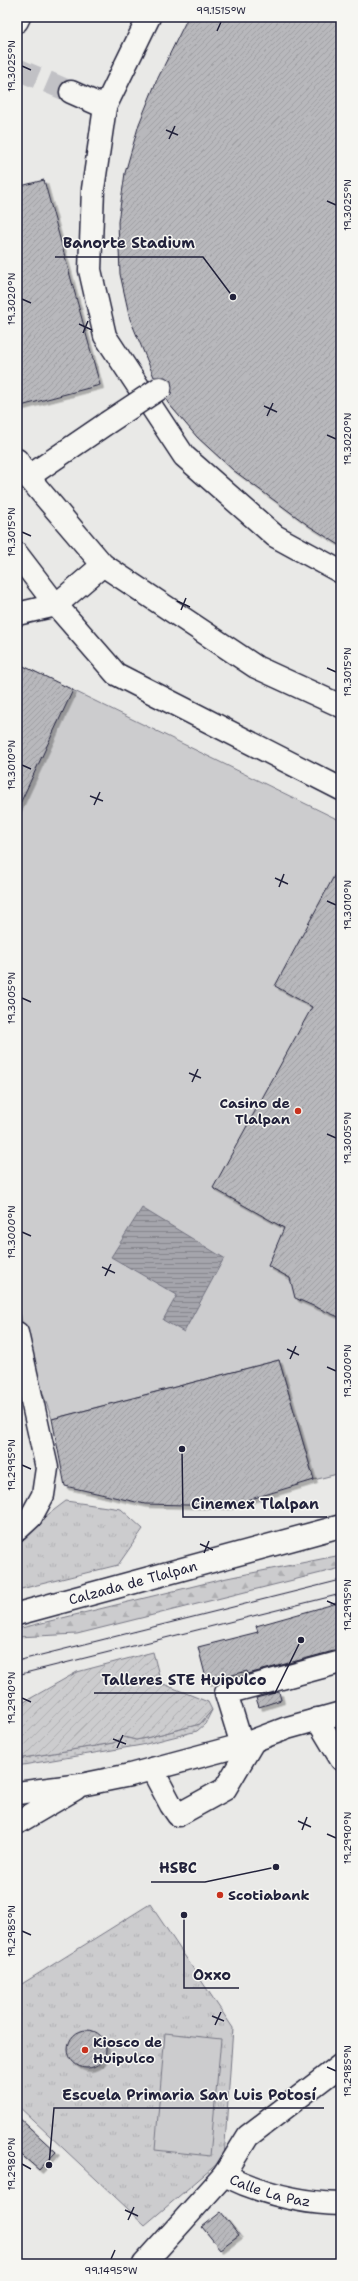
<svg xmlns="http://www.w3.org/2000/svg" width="358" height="2281" viewBox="0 0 358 2281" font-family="'Shantell Sans',sans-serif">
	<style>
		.grass { fill: url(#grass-dots); stroke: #777784 }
		.forest { fill: url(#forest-firs); stroke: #777784 }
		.park { fill: url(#park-tufts); stroke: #777784 }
		.garden { fill: url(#garden-furrows); stroke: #777784 }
		.pitch { fill: #ccccce; stroke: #777784 }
		.water { fill: url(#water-rules); stroke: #71717f }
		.building { fill: url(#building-hatch); stroke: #22223b; filter: url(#shadow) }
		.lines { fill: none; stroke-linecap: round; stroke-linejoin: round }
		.minor-tunnel { stroke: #c1c1c5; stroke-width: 22; stroke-dasharray: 22 11; stroke-linecap: butt }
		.minor-casing { stroke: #22223b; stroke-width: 25 }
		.major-casing { stroke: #22223b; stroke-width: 25 }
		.minor { stroke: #f6f6f2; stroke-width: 22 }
		.major { stroke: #f6f6f2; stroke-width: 22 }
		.tram { stroke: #22223b; stroke-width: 1 }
		.minor-bridge-casing { stroke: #22223b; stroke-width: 25; stroke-linecap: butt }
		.minor-bridge { stroke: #f6f6f2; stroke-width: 22 }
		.ticks { fill: none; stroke: #22223b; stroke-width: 1.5 }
		.poi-dot { fill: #c8321e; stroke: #f6f6f2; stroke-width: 1.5 }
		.labels { text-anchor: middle; stroke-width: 3; stroke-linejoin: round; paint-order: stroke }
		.poi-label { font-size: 14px; font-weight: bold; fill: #22223b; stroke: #f6f6f2; text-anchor: start }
		.street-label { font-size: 14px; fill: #22223b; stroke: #f6f6f2 }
		.leader { fill: none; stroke: #22223b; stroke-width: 1.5 }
		.callout-dot { fill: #22223b; stroke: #f6f6f2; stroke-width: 1.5 }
		.callout-label { font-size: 15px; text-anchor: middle; font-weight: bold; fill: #22223b; stroke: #f6f6f2; stroke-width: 3; stroke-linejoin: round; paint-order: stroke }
		.neatline { fill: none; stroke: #22223b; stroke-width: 1.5 }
		.ticks-label { font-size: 10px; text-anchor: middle; fill: #22223b }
	</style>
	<defs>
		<pattern id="grass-dots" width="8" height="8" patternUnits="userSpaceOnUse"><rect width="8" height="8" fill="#ccccce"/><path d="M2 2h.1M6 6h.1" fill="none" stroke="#afafb2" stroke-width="1.8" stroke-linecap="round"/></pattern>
		<pattern id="forest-firs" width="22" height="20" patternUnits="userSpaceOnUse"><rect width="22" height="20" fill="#ccccce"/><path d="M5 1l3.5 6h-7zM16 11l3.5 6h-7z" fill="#afafb2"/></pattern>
		<pattern id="park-tufts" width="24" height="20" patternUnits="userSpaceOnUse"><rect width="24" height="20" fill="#ccccce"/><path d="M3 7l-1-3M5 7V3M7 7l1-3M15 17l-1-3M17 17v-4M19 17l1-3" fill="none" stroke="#afafb2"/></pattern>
		<pattern id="garden-furrows" width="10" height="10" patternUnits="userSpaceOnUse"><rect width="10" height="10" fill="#ccccce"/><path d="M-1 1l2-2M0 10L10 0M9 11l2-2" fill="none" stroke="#afafb2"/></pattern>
		<pattern id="water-rules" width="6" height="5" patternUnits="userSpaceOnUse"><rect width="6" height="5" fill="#a5a5ac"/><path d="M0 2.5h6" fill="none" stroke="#86868d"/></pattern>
		<pattern id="building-hatch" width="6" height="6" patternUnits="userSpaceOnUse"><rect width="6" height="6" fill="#b8b8bc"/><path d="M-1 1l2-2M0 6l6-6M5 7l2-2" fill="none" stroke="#9e9ea2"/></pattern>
		<filter id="shadow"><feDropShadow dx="3.5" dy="3.5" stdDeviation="0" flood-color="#0004"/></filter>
	</defs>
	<rect width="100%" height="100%" fill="#e9e9e7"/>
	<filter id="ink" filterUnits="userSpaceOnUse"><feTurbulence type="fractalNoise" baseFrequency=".025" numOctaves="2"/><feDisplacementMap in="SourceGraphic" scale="8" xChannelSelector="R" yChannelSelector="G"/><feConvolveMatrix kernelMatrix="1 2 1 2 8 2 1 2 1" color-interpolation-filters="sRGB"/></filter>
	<g filter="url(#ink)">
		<polygon class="grass" points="212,1710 205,1724 197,1731 142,1745 17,1766 17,1759 113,1743 124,1737 136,1740 146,1738 200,1724"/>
		<polygon class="forest" points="341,1555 341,1568 77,1634 17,1637 17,1629 227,1578"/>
		<g class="park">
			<polygon points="66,1501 121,1509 143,1529 118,1565 17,1590 17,1538"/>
			<polygon points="150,1904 233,2028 224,2158 145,2225 17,2105 17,1987"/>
		</g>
		<polygon class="garden" points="153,1652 161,1683 208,1702 212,1710 200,1724 146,1738 136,1740 124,1737 113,1743 17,1759 17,1706 77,1672"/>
		<g class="pitch">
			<polygon points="17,663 341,821 341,1473 314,1480 279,1360 52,1419 27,1349 17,1295"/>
			<polygon points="165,2033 221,2039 210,2156 155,2150"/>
		</g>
		<polygon class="water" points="142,1208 224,1258 184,1332 163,1320 177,1295 111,1257"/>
		<g class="building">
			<polygon points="188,17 341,17 341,546 309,526 233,470 197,437 168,403 166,399 171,394 172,388 171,381 165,377 154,377 130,319 120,274 118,222 125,173 139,124 156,82"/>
			<polygon points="44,180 100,385 17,407 17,187"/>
			<polygon points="17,663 73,690 17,810"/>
			<polygon points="341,863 341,1318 295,1298 290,1278 268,1266 284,1228 213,1188 312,1007 275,986"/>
			<polygon points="279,1360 314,1480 228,1506 145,1504 65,1486 52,1419"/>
			<polygon points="341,1602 341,1649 248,1674 247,1671 207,1682 198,1647 258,1632 256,1626"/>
			<polygon points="279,1692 281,1700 259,1707 256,1698"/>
			<circle cx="87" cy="2049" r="19"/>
			<polygon points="17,2116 56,2152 39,2170 17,2151"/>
			<polygon points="221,2212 239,2235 220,2249 202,2227"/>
		</g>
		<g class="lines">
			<polyline class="minor-tunnel" points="17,69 71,92"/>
			<g class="minor-casing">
				<g id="minor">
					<polyline points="149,17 105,107 93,189 90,270 105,336 184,456 275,536 341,572"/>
					<polyline points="17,21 19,17"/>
					<polyline points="71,92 105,107"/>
					<polyline points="17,460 28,477 103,565 256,667 341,706"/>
					<polyline points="28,477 107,423"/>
					<polyline points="17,554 56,605 116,674 341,789"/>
					<polyline points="17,614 56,605 103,565"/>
					<polyline points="17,1333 47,1468 43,1495 31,1517 17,1530"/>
					<polyline points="317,1719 341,1759"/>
					<polyline points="242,1745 226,1693 341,1662"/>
					<polyline points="152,1769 171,1805 178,1815 225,1789 253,1742"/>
					<path id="s1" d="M224 2175C261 2193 299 2203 341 2204"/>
					<polyline points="144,2264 224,2175 248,2136 341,2065"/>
				</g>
			</g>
			<g class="major-casing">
				<g id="major">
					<path id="s2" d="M17 1614 341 1526"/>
					<polyline points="17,1793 81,1785 130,1775 242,1745 287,1728 341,1713"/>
					<polyline points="17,1823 75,1789"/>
				</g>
			</g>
			<use href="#minor" class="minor"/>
			<use href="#major" class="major"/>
			<g class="tram">
				<polyline points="17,1661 341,1580"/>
				<polyline points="17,1675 341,1594"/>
			</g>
			<g class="minor-bridge-casing">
				<polyline id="minor-bridge" points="107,423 160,388"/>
			</g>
			<use href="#minor-bridge" class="minor-bridge"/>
		</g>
	</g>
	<path class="ticks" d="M217 31 221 22M22 66 31 70M166 130 178 135M169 139 175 126M327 201 336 205M22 299 31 303M79 324 92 330M83 333 88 321M264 406 277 412M267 416 273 403M327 435 336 439M22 532 31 536M177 601 190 607M181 610 186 598M327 668 336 672M22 765 31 769M90 796 103 801M94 805 100 792M275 878 288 884M279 887 284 874M327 901 336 905M22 998 31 1002M189 1073 201 1078M192 1082 198 1069M327 1134 336 1138M22 1232 31 1236M102 1267 115 1273M105 1276 111 1264M287 1349 299 1355M290 1359 296 1346M327 1367 336 1371M22 1465 31 1469M200 1544 213 1550M204 1553 209 1541M327 1601 336 1605M22 1698 31 1702M113 1739 126 1744M117 1748 123 1735M298 1821 311 1827M302 1830 307 1817M327 1834 336 1838M22 1931 31 1935M212 2016 224 2021M215 2025 221 2012M327 2067 336 2071M22 2164 31 2169M125 2210 138 2216M128 2220 134 2207M111 2259 115 2250"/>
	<g class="poi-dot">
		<circle cx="298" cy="1111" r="4"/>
		<circle cx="220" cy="1895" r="4"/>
		<circle cx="85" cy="2050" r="4"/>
	</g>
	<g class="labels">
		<g class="poi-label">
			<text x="290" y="1108" text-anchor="end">Casino de<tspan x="290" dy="16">Tlalpan</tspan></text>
			<text x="228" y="1900">Scotiabank</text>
			<text x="93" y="2047">Kiosco de<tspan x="93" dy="16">Huipulco</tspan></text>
		</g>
		<g class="street-label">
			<text dy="5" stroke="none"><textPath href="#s2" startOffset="120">Calzada de Tlalpan</textPath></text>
			<text dy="5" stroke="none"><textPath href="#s1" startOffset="49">Calle La Paz</textPath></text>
		</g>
	</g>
	<path class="leader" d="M233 297L203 257H55M182 1449L183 1517H327M301 1640L275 1693H94M276 1867L205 1882H151M184 1915L184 1988H239M49 2165L54 2108H324"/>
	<g class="callout-dot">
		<circle cx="233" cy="297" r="4"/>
		<circle cx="182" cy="1449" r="4"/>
		<circle cx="301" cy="1640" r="4"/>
		<circle cx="276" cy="1867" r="4"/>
		<circle cx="184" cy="1915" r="4"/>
		<circle cx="49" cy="2165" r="4"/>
	</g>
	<g class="callout-label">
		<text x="129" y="248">Banorte Stadium</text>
		<text x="255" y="1509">Cinemex Tlalpan</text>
		<text x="184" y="1685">Talleres STE Huipulco</text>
		<text x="178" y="1873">HSBC</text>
		<text x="212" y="1980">Oxxo</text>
		<text x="189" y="2100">Escuela Primaria San Luis Potosí</text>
	</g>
	<rect width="358" height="2281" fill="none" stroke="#f6f6f2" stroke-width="44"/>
	<rect x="22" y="22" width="314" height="2237" class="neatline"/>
	<g class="ticks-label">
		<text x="221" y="14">99.1515°W</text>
		<text transform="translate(11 66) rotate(-90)" y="4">19.3025°N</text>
		<text transform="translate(347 205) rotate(-90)" y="4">19.3025°N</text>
		<text transform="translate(11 299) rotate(-90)" y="4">19.3020°N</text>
		<text transform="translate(347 439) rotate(-90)" y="4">19.3020°N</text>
		<text transform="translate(11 532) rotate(-90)" y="4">19.3015°N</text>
		<text transform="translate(347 672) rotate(-90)" y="4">19.3015°N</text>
		<text transform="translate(11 765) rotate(-90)" y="4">19.3010°N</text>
		<text transform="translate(347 905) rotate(-90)" y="4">19.3010°N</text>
		<text transform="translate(11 998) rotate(-90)" y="4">19.3005°N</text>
		<text transform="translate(347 1138) rotate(-90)" y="4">19.3005°N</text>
		<text transform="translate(11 1232) rotate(-90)" y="4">19.3000°N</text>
		<text transform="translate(347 1371) rotate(-90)" y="4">19.3000°N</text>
		<text transform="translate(11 1465) rotate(-90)" y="4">19.2995°N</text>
		<text transform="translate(347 1605) rotate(-90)" y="4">19.2995°N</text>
		<text transform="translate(11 1698) rotate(-90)" y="4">19.2990°N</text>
		<text transform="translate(347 1838) rotate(-90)" y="4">19.2990°N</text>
		<text transform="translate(11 1931) rotate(-90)" y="4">19.2985°N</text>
		<text transform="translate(347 2071) rotate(-90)" y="4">19.2985°N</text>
		<text transform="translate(11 2164) rotate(-90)" y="4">19.2980°N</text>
		<text x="111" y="2274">99.1495°W</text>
	</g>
</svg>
